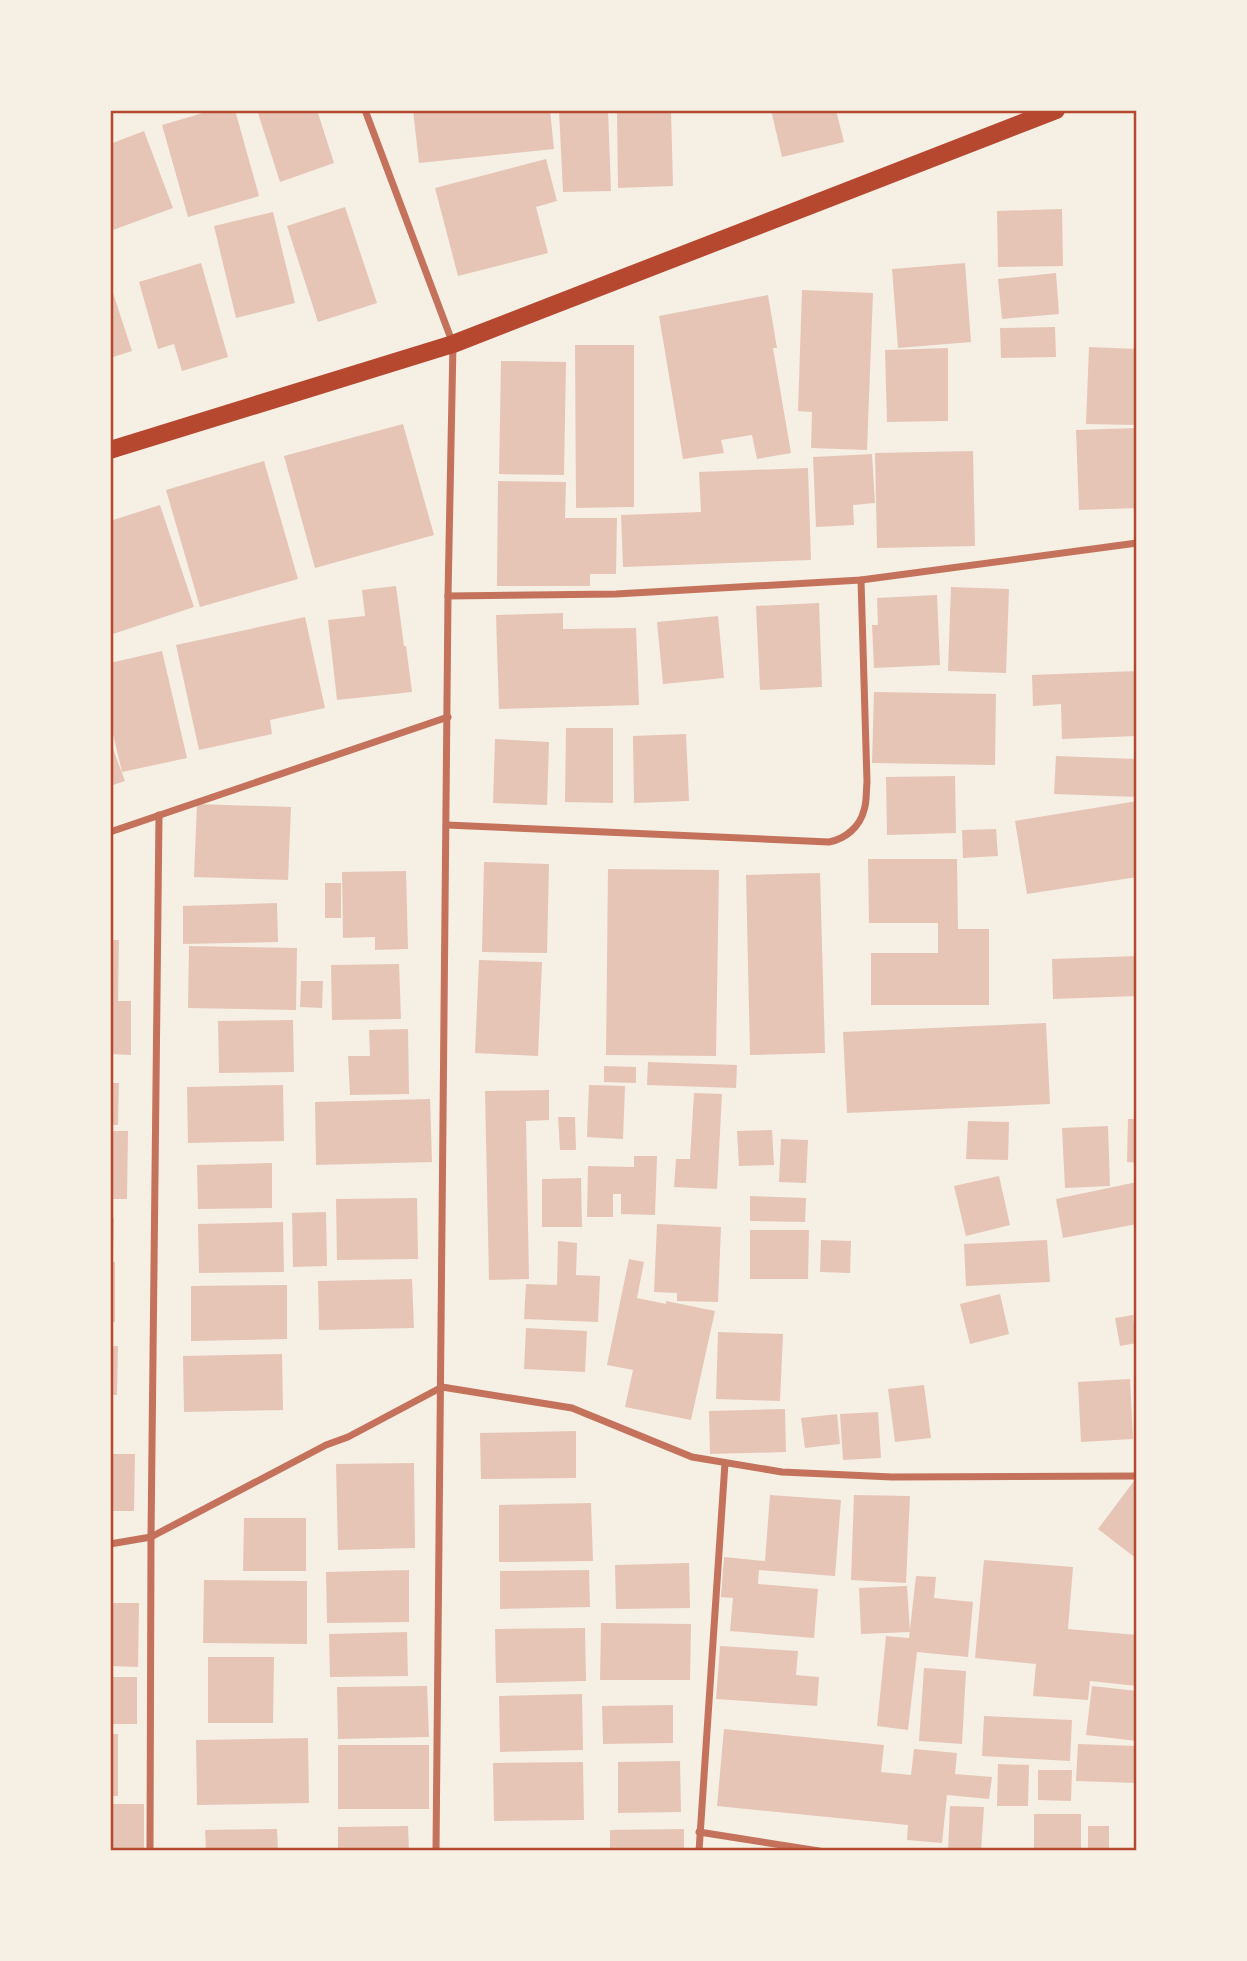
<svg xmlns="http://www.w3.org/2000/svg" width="1247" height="1961" viewBox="0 0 1247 1961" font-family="'Space Grotesk',sans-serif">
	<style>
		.building { fill: #e6c5b7 }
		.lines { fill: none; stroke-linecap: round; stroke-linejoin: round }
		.minor { stroke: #c5725c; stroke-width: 7 }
		.primary { stroke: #b5482f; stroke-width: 18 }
		.neatline { fill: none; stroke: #b5482f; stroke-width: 2.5 }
	</style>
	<rect width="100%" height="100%" fill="#f6efe4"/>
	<g class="building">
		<polygon points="213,110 235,110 259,196 188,217 162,125"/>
		<polygon points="257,110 317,110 334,163 280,182"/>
		<polygon points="413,110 550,110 554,149 419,163"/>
		<polygon points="559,110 608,110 611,191 563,192"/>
		<polygon points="617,110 671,110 673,186 618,188"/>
		<polygon points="771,110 836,110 844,142 782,157"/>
		<polygon points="144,131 173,208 113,230 110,222 110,144"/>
		<polygon points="546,159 557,201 536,207 548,253 458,276 435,188"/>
		<polygon points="345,207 377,303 318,322 287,226"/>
		<polygon points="1062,209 1063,266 998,267 997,211"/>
		<polygon points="273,212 295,303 236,318 214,226"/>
		<polygon points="201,263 228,357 182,371 174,344 158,349 139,282"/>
		<polygon points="965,263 971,342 898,348 892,269"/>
		<polygon points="1056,273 1059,314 1002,319 998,279"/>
		<polygon points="110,284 132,351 110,358"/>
		<polygon points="802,290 873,293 867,450 811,448 812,412 798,411"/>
		<polygon points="768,295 777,348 773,348 791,453 757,459 752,435 721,440 724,453 683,459 659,316"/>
		<polygon points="1055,327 1056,357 1001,358 1000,328"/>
		<polygon points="575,345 634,345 634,507 576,508"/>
		<polygon points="1089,347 1137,349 1136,425 1086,424"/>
		<polygon points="948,348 948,421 887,422 885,350"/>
		<polygon points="501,361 566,362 564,475 499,474"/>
		<polygon points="403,424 434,535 315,568 284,456"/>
		<polygon points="1136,428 1137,508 1079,510 1076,430"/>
		<polygon points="973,451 975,546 877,548 875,453"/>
		<polygon points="872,454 875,503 853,505 854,525 816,527 813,457"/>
		<polygon points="264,461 298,579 200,607 166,490"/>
		<polygon points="808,468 811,560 623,567 621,515 701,512 699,472"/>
		<polygon points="498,481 566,482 565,518 617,518 616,574 590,574 590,586 497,586"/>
		<polygon points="160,505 194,607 110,635 110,521"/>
		<polygon points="396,586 404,646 406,646 412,692 337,700 328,620 365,616 362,590"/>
		<polygon points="951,587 1009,589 1006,673 948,671"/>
		<polygon points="937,595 940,665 874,668 872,625 878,625 877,598"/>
		<polygon points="819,603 822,687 760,690 756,606"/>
		<polygon points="563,613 563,629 636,628 639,705 499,709 496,615"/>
		<polygon points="718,616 724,678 663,684 657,622"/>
		<polygon points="305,617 325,708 270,720 272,734 199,750 176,645"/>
		<polygon points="162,651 187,758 122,772 110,721 110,663"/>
		<polygon points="1137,671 1137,736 1062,739 1061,704 1033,706 1032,675"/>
		<polygon points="874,692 996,694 995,765 872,763"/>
		<polygon points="566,728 613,728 613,803 565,802"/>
		<polygon points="686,734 689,801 634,803 633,736"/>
		<polygon points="495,739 549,742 547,805 493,803"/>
		<polygon points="110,741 125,781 110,786"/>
		<polygon points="1056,756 1137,759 1137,797 1054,794"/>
		<polygon points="955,776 956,833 887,835 886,777"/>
		<polygon points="1137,801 1137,877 1027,894 1015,821"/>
		<polygon points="197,804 291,807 288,880 194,877"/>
		<polygon points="996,829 998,856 963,858 962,830"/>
		<polygon points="868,859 957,859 958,929 989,929 989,1005 871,1005 871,953 938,953 938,923 869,923"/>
		<polygon points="484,862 549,864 547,953 482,952"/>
		<polygon points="608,869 719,870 716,1056 606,1055"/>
		<polygon points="406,871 408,949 375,950 375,937 343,938 342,872"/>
		<polygon points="820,873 825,1053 750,1055 746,875"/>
		<rect x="325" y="883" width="16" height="35"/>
		<polygon points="277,903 278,942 183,944 183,906"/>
		<polygon points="110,940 119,940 118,1001 131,1001 131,1055 110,1054"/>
		<polygon points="189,946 297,948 296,1010 188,1008"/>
		<polygon points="1137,956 1137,996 1053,999 1052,959"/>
		<polygon points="479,960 542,962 538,1056 475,1053"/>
		<polygon points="399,964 401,1019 332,1020 331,965"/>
		<polygon points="301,981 323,981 322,1008 300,1007"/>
		<polygon points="293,1020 294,1072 219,1073 218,1021"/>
		<polygon points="1046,1023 1050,1104 847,1113 843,1032"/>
		<polygon points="408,1029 409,1094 350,1095 348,1056 370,1056 369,1030"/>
		<polygon points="648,1062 737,1065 736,1088 647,1085"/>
		<polygon points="604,1066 636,1067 636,1083 604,1082"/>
		<polygon points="110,1083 119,1083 118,1125 110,1125"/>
		<polygon points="283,1085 284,1141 188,1143 187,1087"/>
		<polygon points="589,1085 625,1086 623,1139 587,1137"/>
		<polygon points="549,1090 549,1120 526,1121 529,1279 489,1280 485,1091"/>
		<polygon points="694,1093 722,1094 717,1189 674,1187 676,1159 690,1159"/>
		<polygon points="430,1099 432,1162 316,1165 315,1102"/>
		<polygon points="558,1117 575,1117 576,1150 560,1150"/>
		<polygon points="1128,1119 1137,1119 1137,1163 1127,1162"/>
		<polygon points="968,1121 1009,1122 1008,1160 966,1159"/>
		<polygon points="1108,1126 1110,1186 1065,1188 1062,1128"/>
		<polygon points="772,1130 774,1165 739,1166 737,1131"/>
		<polygon points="110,1131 128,1131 127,1199 110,1199"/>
		<polygon points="781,1139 808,1140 806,1183 779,1182"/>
		<polygon points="634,1156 657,1156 655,1215 621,1214 621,1194 613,1194 613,1217 587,1217 588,1166 634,1167"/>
		<polygon points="272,1163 272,1208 198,1209 197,1165"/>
		<polygon points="999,1176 1010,1225 966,1236 954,1186"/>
		<polygon points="581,1178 582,1227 542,1227 542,1179"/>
		<polygon points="1137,1182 1137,1224 1063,1238 1056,1199"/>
		<polygon points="750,1196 806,1198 805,1222 750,1221"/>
		<polygon points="417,1198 418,1259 337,1260 336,1199"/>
		<polygon points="326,1212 327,1266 293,1267 292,1213"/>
		<polygon points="110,1218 114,1218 113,1255 110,1255"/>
		<polygon points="283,1222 284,1272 199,1273 198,1224"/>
		<polygon points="657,1224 721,1227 718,1302 677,1301 677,1293 654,1292"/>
		<polygon points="750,1230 809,1230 808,1279 750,1279"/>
		<polygon points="821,1240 851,1241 850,1273 820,1272"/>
		<polygon points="1047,1240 1050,1282 966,1286 964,1244"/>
		<polygon points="558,1241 577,1243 576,1275 600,1276 598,1322 524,1319 526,1284 557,1285"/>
		<polygon points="629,1259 644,1262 637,1298 666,1304 666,1301 715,1311 691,1420 625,1407 633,1370 607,1365"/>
		<rect x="110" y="1262" width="5" height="60"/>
		<polygon points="412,1279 414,1328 319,1330 318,1281"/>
		<polygon points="287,1285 287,1339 191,1341 191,1286"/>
		<polygon points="1000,1294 1009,1334 970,1344 960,1304"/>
		<polygon points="1133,1315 1136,1343 1120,1346 1115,1318"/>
		<polygon points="526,1328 587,1331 585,1372 524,1369"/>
		<polygon points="718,1332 783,1334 780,1401 716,1399"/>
		<polygon points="110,1346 118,1346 117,1395 110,1395"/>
		<polygon points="282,1354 283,1410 184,1412 183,1356"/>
		<polygon points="1130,1379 1133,1439 1081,1442 1078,1382"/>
		<polygon points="924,1385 931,1438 895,1442 888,1389"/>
		<polygon points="785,1409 786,1452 710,1454 709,1411"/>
		<polygon points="878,1412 881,1458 843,1460 840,1414"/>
		<polygon points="837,1414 840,1444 805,1448 801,1418"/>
		<polygon points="576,1431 576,1478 481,1479 480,1433"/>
		<polygon points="110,1454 135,1454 134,1511 110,1511"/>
		<polygon points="414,1463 415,1548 338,1550 336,1464"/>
		<polygon points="1134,1481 1137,1483 1137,1559 1098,1529"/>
		<polygon points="770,1495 841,1500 835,1576 759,1570 758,1584 818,1589 814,1638 730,1631 733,1598 721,1597 724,1557 765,1561"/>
		<polygon points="854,1495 910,1496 906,1583 851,1580"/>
		<polygon points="591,1503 593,1561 499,1562 499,1505"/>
		<polygon points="244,1518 306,1518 306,1571 243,1571"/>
		<polygon points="984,1560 1073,1567 1068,1629 1137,1635 1137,1686 1090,1681 1088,1700 1033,1696 1036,1664 975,1658"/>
		<polygon points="689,1563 690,1608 616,1609 615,1565"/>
		<polygon points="409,1570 409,1622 327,1623 326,1572"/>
		<polygon points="589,1570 590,1607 500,1609 500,1571"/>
		<polygon points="916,1576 936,1577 934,1598 973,1602 968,1657 917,1652 908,1730 877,1726 886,1636 909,1638"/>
		<polygon points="204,1580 307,1581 307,1644 203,1643"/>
		<polygon points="907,1586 910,1632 861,1634 859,1588"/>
		<polygon points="110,1603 139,1603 138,1667 110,1666"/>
		<polygon points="601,1623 691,1624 690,1680 600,1680"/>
		<polygon points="585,1628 586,1681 496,1683 495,1629"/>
		<polygon points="407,1632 408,1676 330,1677 329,1634"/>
		<polygon points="720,1646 798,1651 796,1675 819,1677 817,1706 716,1699"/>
		<polygon points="208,1657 274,1657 273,1723 208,1723"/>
		<polygon points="924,1668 966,1671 962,1744 919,1741"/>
		<rect x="110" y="1677" width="27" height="47"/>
		<polygon points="427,1686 429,1737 338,1739 337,1687"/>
		<polygon points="1092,1686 1137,1691 1137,1741 1086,1735"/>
		<polygon points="582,1694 583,1750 500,1752 499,1696"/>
		<polygon points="673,1705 673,1743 603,1744 602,1706"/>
		<polygon points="984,1716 1072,1720 1070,1761 982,1756"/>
		<polygon points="724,1729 884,1745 881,1772 911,1775 914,1749 957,1753 955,1774 992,1777 989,1799 947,1795 942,1843 907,1840 908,1825 717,1806"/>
		<rect x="110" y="1734" width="8" height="62"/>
		<polygon points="308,1738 309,1803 197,1805 196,1740"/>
		<polygon points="1078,1744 1137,1746 1136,1783 1076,1781"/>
		<rect x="338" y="1745" width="91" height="64"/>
		<polygon points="680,1761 681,1812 618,1813 618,1762"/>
		<polygon points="583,1762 584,1820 494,1821 493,1763"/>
		<polygon points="998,1764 1029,1765 1028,1806 997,1806"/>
		<polygon points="1038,1770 1072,1770 1071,1801 1038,1800"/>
		<rect x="110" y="1804" width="34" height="47"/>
		<polygon points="950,1806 984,1807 981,1851 948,1851"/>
		<rect x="1034" y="1814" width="47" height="37"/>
		<polygon points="408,1826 409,1851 338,1851 338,1827"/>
		<rect x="1088" y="1826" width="21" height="23"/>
		<polygon points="277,1829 278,1851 206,1851 205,1830"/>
		<polygon points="684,1829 684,1851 610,1851 610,1830"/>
	</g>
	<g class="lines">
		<g class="minor">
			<polyline points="365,110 453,344 448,596 436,1851"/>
			<polyline points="448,596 616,594 861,580 1137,543"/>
			<path d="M447 825 829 842C845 839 860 827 864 810 867 802 866 791 867 782L861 580"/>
			<polyline points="110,832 448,717"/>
			<polyline points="110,1544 151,1537 326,1445 348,1437 442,1387 572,1408 692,1457 782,1472 892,1477 1137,1476"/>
			<polyline points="699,1832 819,1851"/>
			<polyline points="150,1851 151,1537 159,815"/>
			<polyline points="699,1851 725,1463"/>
		</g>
		<polyline class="primary" points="110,450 453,344 1056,110"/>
	</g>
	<rect width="1247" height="1961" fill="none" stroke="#f6efe4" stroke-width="224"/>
	<rect x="112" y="112" width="1023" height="1737" class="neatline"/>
</svg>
